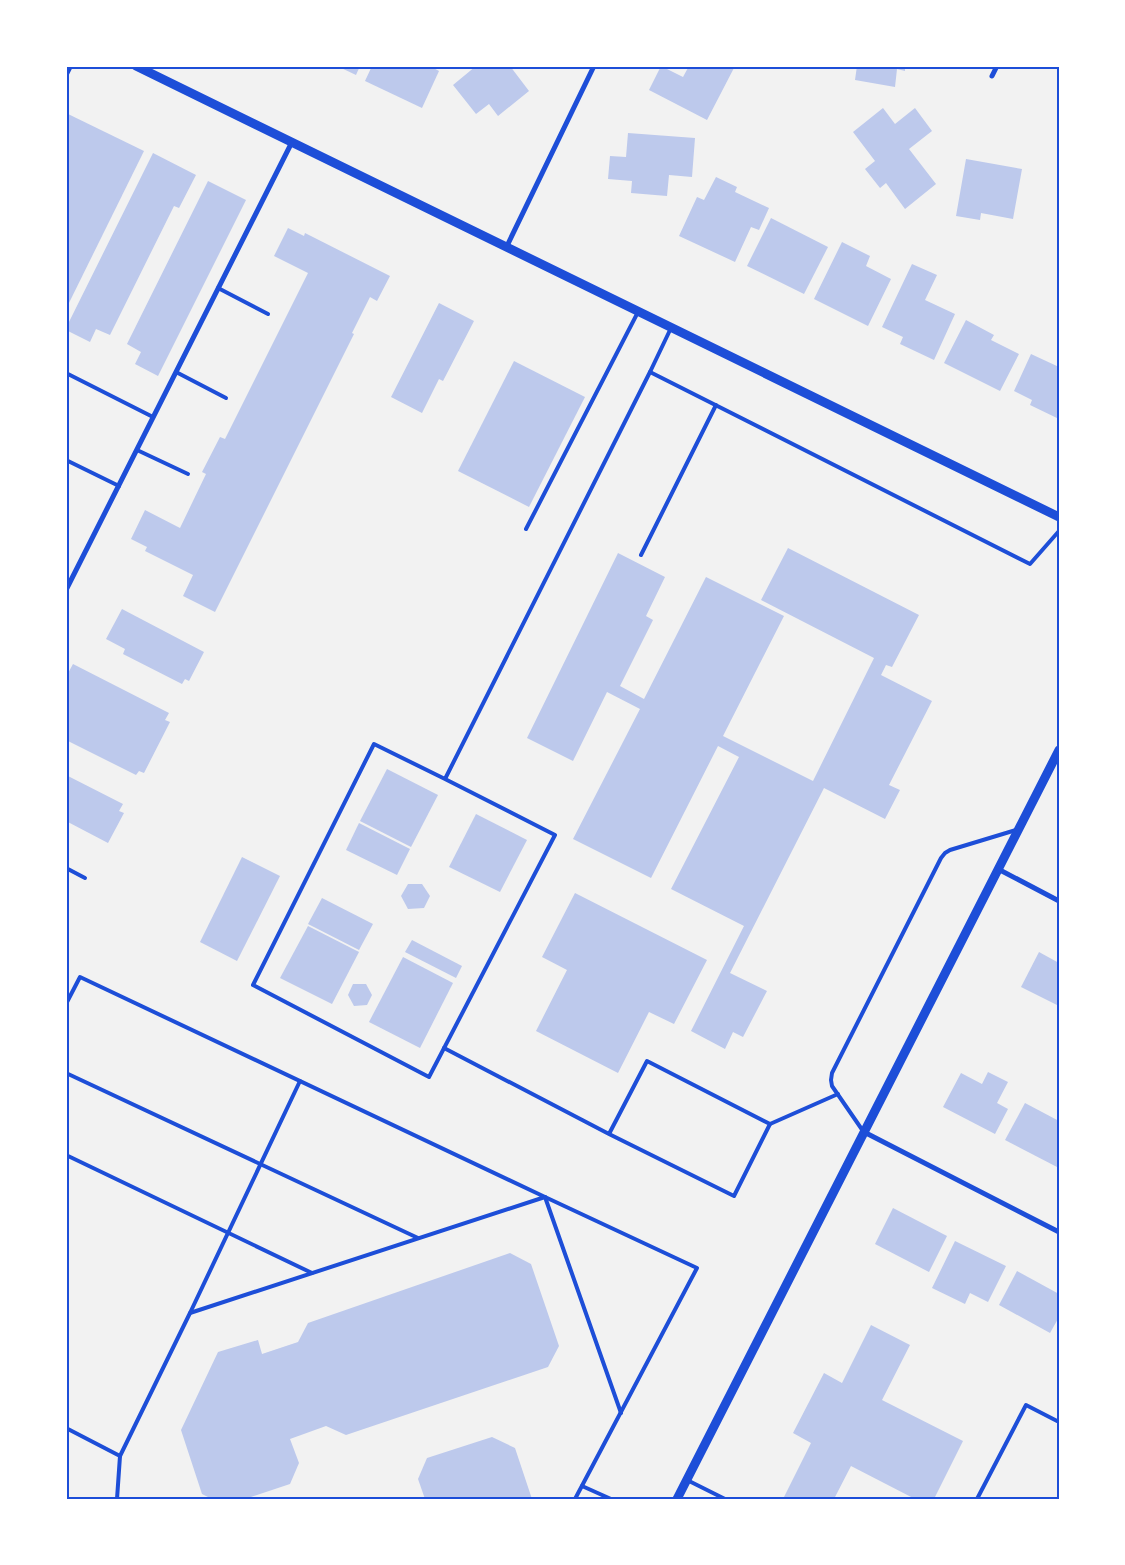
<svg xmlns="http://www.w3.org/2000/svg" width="1125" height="1565" viewBox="0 0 1125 1565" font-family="'DejaVu Sans',sans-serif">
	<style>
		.building { fill: #bdc9ec }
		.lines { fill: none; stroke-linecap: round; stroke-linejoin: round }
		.service { stroke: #1d4ed8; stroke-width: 4 }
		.minor { stroke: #1d4ed8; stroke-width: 5 }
		.tertiary { stroke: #1d4ed8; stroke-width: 9 }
		.neatline { fill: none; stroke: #1d4ed8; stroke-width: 2 }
	</style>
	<rect width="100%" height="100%" fill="#f2f2f2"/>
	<g class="building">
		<polygon points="337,66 360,66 356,75"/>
		<polygon points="372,66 430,66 439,71 422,108 365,81"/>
		<polygon points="476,66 510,66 529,91 498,116 489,104 476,114 453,85"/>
		<polygon points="661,66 683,77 689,66 735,66 707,120 649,90"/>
		<polygon points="857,66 905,66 905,71 897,69 895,87 855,80"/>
		<polygon points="883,108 895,124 915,108 932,131 909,149 936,184 905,209 886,183 880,188 865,169 875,161 853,132"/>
		<polygon points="66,113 144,151 66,309"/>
		<polygon points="628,133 695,138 692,177 669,175 667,196 631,193 632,181 608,179 610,156 626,157"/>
		<polygon points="153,153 196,175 179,208 174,206 110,335 96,329 90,342 66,330 66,328"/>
		<polygon points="966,159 1022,169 1013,219 981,213 980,220 956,216"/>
		<polygon points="716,177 737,187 735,192 769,208 759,230 751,227 735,262 679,236 697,197 704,200"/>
		<polygon points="208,181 246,200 158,376 135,364 141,352 127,344"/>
		<polygon points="771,218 828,247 804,294 747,266"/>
		<polygon points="288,228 304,236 305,233 390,276 377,301 370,297 352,333 354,334 215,612 183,596 193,575 145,551 147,547 131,539 145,510 180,528 206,474 202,472 220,437 225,439 308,273 274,256"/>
		<polygon points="842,242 870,256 866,266 891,279 868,326 814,299"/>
		<polygon points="912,264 937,275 925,300 955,314 934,360 900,344 903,337 882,327"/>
		<polygon points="439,303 474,321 443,381 439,379 422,413 391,397"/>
		<polygon points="966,320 994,335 991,340 1019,354 1000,391 944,363"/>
		<polygon points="1031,354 1059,367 1059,419 1030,405 1032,400 1014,391"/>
		<polygon points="514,361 585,397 529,507 458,471"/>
		<polygon points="788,548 919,615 892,667 886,665 881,675 932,701 889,785 900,790 885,819 824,788 730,973 767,991 743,1037 733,1032 725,1049 691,1031 744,926 671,889 739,757 718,746 651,878 573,839 640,709 607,692 573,761 527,738 618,553 665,577 646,616 653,620 620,686 644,699 706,577 784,616 723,736 813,781 874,658 761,600"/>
		<polygon points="122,609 204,652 189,681 185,679 182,684 123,654 125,649 106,639"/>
		<polygon points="73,664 169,713 165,720 170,722 144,773 139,771 136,775 66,740 66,677"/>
		<polygon points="387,769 438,795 411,847 360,821"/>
		<polygon points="66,775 123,804 119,811 124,813 108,843 66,821"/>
		<polygon points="476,814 527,840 500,892 449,867"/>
		<polygon points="359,823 410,849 397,875 346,850"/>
		<polygon points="242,857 280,876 237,961 200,942"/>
		<polygon points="408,884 422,884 430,896 424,908 408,909 401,896"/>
		<polygon points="575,893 707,960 674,1024 649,1012 618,1073 536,1031 567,970 542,957"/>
		<polygon points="322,898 373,924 359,950 308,924"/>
		<polygon points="308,926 359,952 332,1004 280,978"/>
		<polygon points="412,940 462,966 456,978 405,952"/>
		<polygon points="1039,952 1059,963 1059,1006 1021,987"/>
		<polygon points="403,957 453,983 420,1048 369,1022"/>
		<polygon points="353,984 366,984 372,995 367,1005 354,1006 348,995"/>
		<polygon points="988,1072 1008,1082 997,1103 1008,1109 995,1134 943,1107 961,1073 982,1084"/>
		<polygon points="1025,1103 1059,1121 1059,1164 1057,1167 1005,1140"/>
		<polygon points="893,1208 947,1236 929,1272 875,1244"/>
		<polygon points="955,1241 1006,1266 988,1302 970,1293 965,1304 932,1288"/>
		<polygon points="510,1253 531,1264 559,1346 548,1367 346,1435 326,1426 290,1439 299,1463 290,1484 245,1499 212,1499 202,1494 181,1430 218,1352 258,1340 262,1354 298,1342 308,1323"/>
		<polygon points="1017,1271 1059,1294 1059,1317 1050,1333 999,1305"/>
		<polygon points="871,1325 910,1345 882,1400 963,1441 934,1499 915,1499 851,1466 834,1499 783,1499 811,1443 793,1433 824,1373 842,1383"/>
		<polygon points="492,1437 515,1448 532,1499 425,1499 418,1479 427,1458"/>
	</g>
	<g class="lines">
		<g class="service">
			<polyline points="66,76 71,66"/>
			<polyline points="218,288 268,314"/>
			<polyline points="176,372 226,398"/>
			<polyline points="650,372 671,328"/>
			<polyline points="66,373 153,417"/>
			<polyline points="137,450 188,474"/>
			<polyline points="66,460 119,486"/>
			<polyline points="526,529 638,312"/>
			<polyline points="641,555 716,405"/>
			<polyline points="445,779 555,835 429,1077 253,985 374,744 445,779 650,372 1030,564 1059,531"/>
			<polyline points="66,868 85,878"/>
			<polyline points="66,1004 80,977 545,1197 190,1313 120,1456 117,1499"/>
			<polyline points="444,1048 609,1134 734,1196 770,1124 647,1061 609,1134"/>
			<polyline points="66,1073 418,1238"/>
			<polyline points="770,1124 838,1094"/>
			<polyline points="863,1131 832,1086 831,1080 832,1073 941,858 945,853 950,850 1016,830"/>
			<polyline points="66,1155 312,1273"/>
			<polyline points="545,1197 697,1268 575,1499"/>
			<polyline points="545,1197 621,1413"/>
			<polyline points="190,1313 300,1081"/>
			<polyline points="66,1428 120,1456"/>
			<polyline points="687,1480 725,1499"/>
			<polyline points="582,1486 611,1499"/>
			<polyline points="977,1499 1026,1405 1059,1422"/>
		</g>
		<g class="minor">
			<polyline points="992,76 997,66"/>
			<polyline points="506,248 594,66"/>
			<polyline points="66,590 292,142"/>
			<polyline points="998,869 1059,901"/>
			<polyline points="864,1132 1059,1232"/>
		</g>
		<g class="tertiary">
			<polyline points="136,66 1059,517"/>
			<polyline points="677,1499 1059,750"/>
		</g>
	</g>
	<rect width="1125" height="1565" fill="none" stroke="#ffffff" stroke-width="135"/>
	<rect x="68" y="68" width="990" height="1430" class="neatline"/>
</svg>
